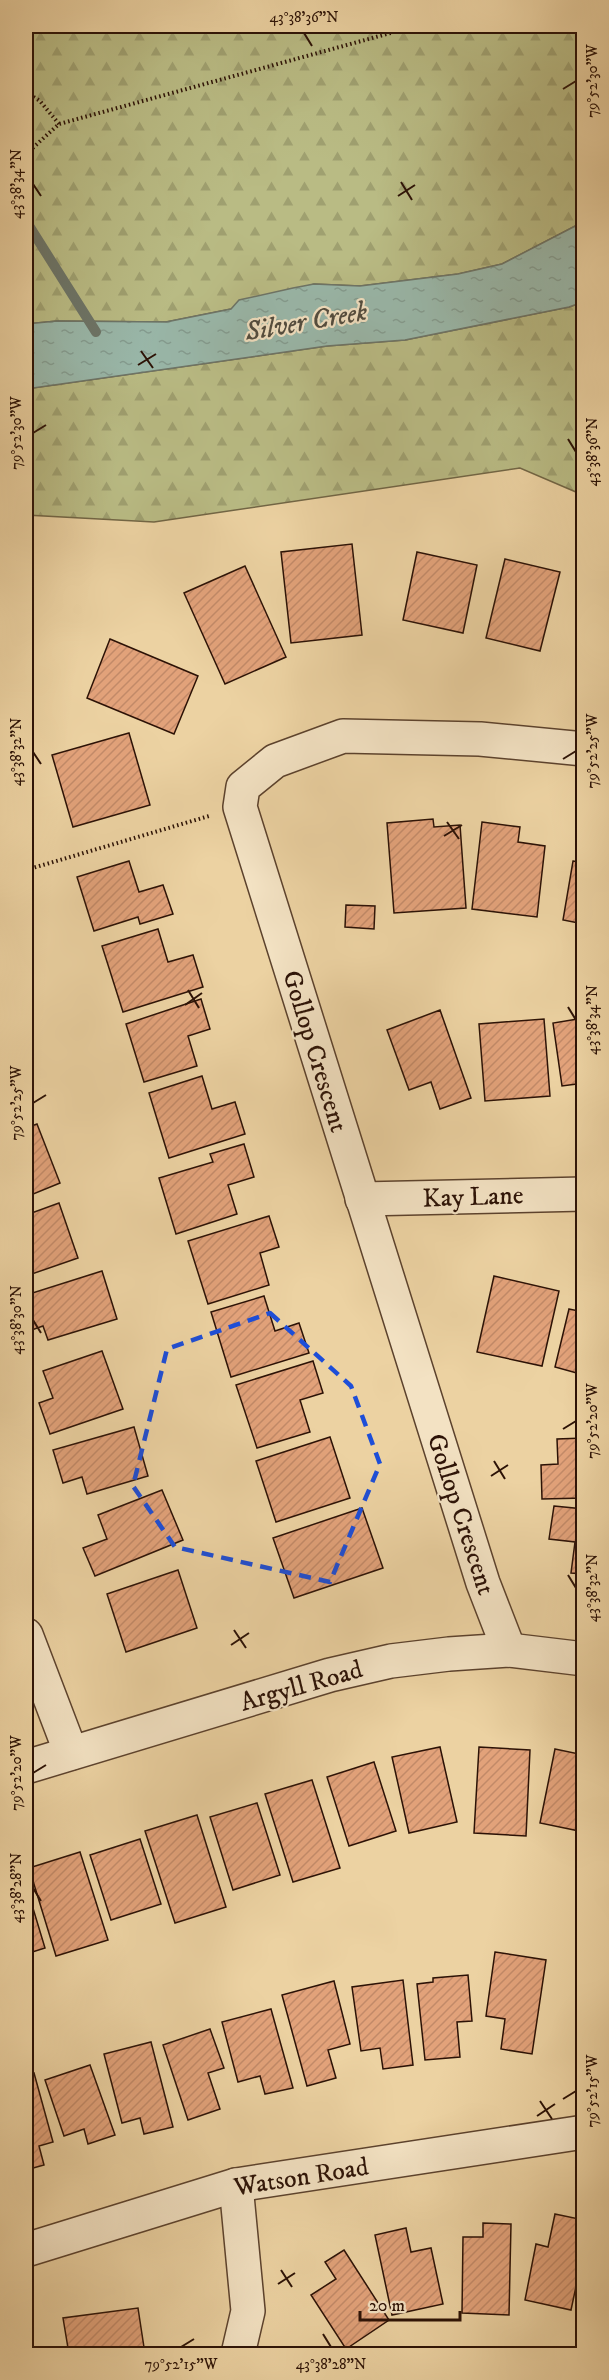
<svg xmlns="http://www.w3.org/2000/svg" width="609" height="2380" viewBox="0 0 609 2380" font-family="'IM FELL DW Pica',serif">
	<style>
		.forest { fill: url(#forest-firs); stroke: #726645; stroke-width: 1.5 }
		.water { fill: url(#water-ripples); stroke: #6d7568; stroke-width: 1.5 }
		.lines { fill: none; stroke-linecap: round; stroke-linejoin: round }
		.stream { stroke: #6d7568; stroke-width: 10 }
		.building { fill: url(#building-hatch); stroke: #2c1206; stroke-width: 1.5 }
		.minor-casing { stroke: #5c422d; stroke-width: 36 }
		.path { stroke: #2c1206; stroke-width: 4; stroke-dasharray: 1.5 3; stroke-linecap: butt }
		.minor { stroke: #f3e2c3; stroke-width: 33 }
		.marked { fill: none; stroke: #1d4ed8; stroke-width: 4.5; stroke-dasharray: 12 8; stroke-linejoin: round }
		.ticks { fill: none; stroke: #2c1206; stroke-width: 2 }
		.labels { text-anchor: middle; stroke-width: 4.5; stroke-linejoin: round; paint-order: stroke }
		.street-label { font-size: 26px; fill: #2c1206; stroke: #f3e2c3 }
		.water-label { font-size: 27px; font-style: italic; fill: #524c3f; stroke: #f3e2c3 }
		.neatline { fill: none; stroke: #2c1206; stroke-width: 2 }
		.ticks-label { font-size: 15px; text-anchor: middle; fill: #2c1206 }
	</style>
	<defs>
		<pattern id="forest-firs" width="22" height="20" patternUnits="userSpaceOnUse" patternTransform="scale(1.5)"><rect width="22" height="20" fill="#b9bb84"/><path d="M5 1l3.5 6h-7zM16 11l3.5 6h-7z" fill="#9fa070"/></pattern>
		<pattern id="water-ripples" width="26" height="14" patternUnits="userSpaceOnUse" patternTransform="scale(1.5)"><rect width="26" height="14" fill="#99b7a9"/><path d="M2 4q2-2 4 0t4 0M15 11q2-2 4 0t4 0" fill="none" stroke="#849c90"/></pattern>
		<pattern id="building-hatch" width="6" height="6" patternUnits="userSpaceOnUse" patternTransform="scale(1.5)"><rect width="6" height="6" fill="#e2a27a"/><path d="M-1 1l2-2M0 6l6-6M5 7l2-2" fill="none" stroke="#c28a68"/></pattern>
	</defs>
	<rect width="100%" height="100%" fill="#ecd2a2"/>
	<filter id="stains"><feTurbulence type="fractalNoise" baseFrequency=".00333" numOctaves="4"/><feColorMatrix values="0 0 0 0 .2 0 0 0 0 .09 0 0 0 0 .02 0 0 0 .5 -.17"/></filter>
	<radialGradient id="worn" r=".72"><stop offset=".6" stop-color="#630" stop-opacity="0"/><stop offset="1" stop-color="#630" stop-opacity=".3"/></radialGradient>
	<g class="forest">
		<polygon points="26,26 583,26 583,222 502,264 458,274 360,286 314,284 231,309 166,322 57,321 26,324"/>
		<polygon points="583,302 583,495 520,468 154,522 26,515 26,389 327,346 405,340 569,307"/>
	</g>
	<polygon class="water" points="583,222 583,302 569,307 405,340 327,346 26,389 26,324 57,321 166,322 231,309 239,300 293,288 314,284 360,286 458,274 502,264"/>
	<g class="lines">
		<polyline class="stream" points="26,221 96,332"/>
	</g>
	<g class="building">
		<polygon points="352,544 362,635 291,643 281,552"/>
		<polygon points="417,552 477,565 463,633 403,620"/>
		<polygon points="505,559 560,572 540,651 486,638"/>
		<polygon points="245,566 286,657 225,684 184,593"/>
		<polygon points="110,639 198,676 174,734 87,698"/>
		<polygon points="129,733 150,805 73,827 52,755"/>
		<polygon points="433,819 434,827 460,825 466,908 394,913 387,823"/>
		<polygon points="482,822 520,827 518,842 545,846 537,917 472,909"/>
		<polygon points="129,861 139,892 163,885 173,914 140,924 138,917 94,931 77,877"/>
		<polygon points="573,861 584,863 584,924 563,920"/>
		<polygon points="346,905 375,906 374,929 345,927"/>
		<polygon points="158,929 168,962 193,955 203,987 123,1012 102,946"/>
		<polygon points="201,999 210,1029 188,1036 197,1066 144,1082 126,1024"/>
		<polygon points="440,1010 471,1098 440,1109 431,1082 409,1090 387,1030"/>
		<polygon points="584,1018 584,1083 562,1086 553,1023"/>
		<polygon points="544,1019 550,1096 485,1101 479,1024"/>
		<polygon points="202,1076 212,1109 235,1102 245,1134 169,1158 149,1093"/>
		<polygon points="37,1124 60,1183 26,1197 26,1128"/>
		<polygon points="244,1144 254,1177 228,1185 237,1214 176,1234 159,1178 213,1162 210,1154"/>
		<polygon points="59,1203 78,1258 26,1276 26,1215"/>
		<polygon points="269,1216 279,1247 260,1253 269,1285 208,1304 188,1241"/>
		<polygon points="102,1271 117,1319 48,1340 43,1326 26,1332 26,1295"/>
		<polygon points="494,1276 559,1291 542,1366 477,1352"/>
		<polygon points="264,1296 275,1331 299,1323 309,1353 231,1377 211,1312"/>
		<polygon points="569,1309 584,1312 584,1375 555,1367"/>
		<polygon points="102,1351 123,1409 50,1434 39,1403 53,1398 43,1371"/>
		<polygon points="313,1361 323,1393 300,1400 310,1432 257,1448 236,1385"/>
		<polygon points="134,1427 148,1476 87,1494 82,1477 63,1483 53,1450"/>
		<polygon points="330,1437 350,1498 276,1522 256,1461"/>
		<polygon points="584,1438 584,1498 542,1499 541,1465 558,1464 557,1439"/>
		<polygon points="162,1490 183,1540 95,1576 83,1548 107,1539 98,1515"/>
		<polygon points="554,1506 584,1509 584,1574 571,1573 575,1542 549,1539"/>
		<polygon points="362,1508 383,1568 294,1598 273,1538"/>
		<polygon points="178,1570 197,1628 126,1652 107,1594"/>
		<polygon points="440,1747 457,1822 409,1833 392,1757"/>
		<polygon points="479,1747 530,1750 526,1836 474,1833"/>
		<polygon points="555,1749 584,1755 584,1832 540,1823"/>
		<polygon points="374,1762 396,1831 349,1846 327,1777"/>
		<polygon points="312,1780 340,1868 293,1882 265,1794"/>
		<polygon points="257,1803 280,1875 233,1890 210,1817"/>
		<polygon points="197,1815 226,1907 175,1923 145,1831"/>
		<polygon points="140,1839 161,1904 111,1920 90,1855"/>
		<polygon points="80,1852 108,1940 56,1956 29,1868"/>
		<polygon points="26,1885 45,1948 26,1954"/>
		<polygon points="495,1952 546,1960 532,2054 501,2049 505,2019 486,2016"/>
		<polygon points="468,1975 472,2021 457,2022 460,2057 425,2060 417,1984 433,1982 433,1978"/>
		<polygon points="403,1980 413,2065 383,2069 380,2048 361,2051 352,1987"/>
		<polygon points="334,1981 350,2044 328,2050 336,2078 307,2086 282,1995"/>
		<polygon points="271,2009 293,2088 265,2094 260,2076 238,2082 222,2022"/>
		<polygon points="210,2029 224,2068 208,2073 220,2109 188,2120 163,2045"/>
		<polygon points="151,2042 173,2127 144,2134 140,2118 122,2123 104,2054"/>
		<polygon points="90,2065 115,2135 88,2144 84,2129 64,2136 45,2080"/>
		<polygon points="34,2073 53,2142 39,2146 44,2165 26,2170 26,2076"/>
		<polygon points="555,2214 584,2220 584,2249 571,2310 525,2300 536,2244 548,2247"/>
		<polygon points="483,2223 511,2224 509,2315 462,2313 463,2237 483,2237"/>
		<polygon points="406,2228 411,2252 431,2248 443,2304 392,2315 375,2235"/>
		<polygon points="344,2250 389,2320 346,2349 311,2295 336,2279 325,2262"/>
		<polygon points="138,2308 145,2354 69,2354 63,2318"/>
	</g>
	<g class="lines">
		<g class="minor-casing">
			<g id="minor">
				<polyline points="362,1199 584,1194"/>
				<polyline points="26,1635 71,1753"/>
				<polyline points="509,1650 483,1583 240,807 243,787 275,761 343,736 480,739 584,749"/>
				<polyline points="26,1767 330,1675 391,1661 449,1654 509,1650 584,1659"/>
				<polyline points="236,2185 248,2311 238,2354"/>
				<polyline points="26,2250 236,2185 584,2132"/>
			</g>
		</g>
		<g class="path">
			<polyline points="26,92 40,101 59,124"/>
			<polyline points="26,154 59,124 416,26"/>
			<polyline points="26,870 209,816"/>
		</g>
		<use href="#minor" class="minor"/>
	</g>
	<path class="marked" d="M270 1313 351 1386 380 1464 330 1582 175 1547 133 1486 167 1349Z"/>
	<path class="ticks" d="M304 33 312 46M563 89 576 81M401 182 412 200M33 184 41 196M398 196 415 185M141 351 153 368M138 365 156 354M33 433 46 425M568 439 576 452M33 752 41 764M563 759 576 751M447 822 459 839M444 836 462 825M188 990 199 1008M185 1005 202 993M568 1007 576 1020M33 1103 46 1095M33 1320 41 1333M563 1429 576 1421M494 1461 505 1479M491 1476 508 1465M568 1575 576 1588M234 1630 246 1648M231 1645 249 1633M33 1773 46 1765M33 1888 41 1901M563 2099 576 2091M540 2101 552 2119M537 2116 555 2104M281 2270 292 2287M278 2284 295 2273M323 2334 331 2347M181 2347 194 2339"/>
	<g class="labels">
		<g class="street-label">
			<text transform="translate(316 1051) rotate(73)" y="9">Gollop Crescent</text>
			<text transform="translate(473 1196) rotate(-2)" y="9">Kay Lane</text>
			<text transform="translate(462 1514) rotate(72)" y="9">Gollop Crescent</text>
			<text transform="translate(301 1685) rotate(-16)" y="9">Argyll Road</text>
			<text transform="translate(301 2176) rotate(-9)" y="9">Watson Road</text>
		</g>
		<g class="water-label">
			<text transform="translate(306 321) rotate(-10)" y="9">Silver Creek</text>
		</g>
	</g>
	<rect width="609" height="2380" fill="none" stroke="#ecd2a2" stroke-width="66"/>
	<path d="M360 2311v9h100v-9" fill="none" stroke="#2c1206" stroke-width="3"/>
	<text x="369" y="2311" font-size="18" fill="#2c1206" stroke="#f3e2c3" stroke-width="4.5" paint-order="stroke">20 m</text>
	<rect x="33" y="33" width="543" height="2314" class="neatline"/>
	<g class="ticks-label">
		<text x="304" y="22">43°38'36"N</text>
		<text transform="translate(592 81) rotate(-90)" y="5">79°52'30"W</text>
		<text transform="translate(16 184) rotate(-90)" y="5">43°38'34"N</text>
		<text transform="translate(16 433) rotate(-90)" y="5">79°52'30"W</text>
		<text transform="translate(592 452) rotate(-90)" y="5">43°38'36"N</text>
		<text transform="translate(592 751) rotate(-90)" y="5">79°52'25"W</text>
		<text transform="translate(16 752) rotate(-90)" y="5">43°38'32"N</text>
		<text transform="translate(592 1020) rotate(-90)" y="5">43°38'34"N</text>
		<text transform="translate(16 1103) rotate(-90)" y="5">79°52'25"W</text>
		<text transform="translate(16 1320) rotate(-90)" y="5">43°38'30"N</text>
		<text transform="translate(592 1421) rotate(-90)" y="5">79°52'20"W</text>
		<text transform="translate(592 1588) rotate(-90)" y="5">43°38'32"N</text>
		<text transform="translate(16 1773) rotate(-90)" y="5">79°52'20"W</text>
		<text transform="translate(16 1888) rotate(-90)" y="5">43°38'28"N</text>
		<text transform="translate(592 2091) rotate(-90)" y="5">79°52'15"W</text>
		<text x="181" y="2369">79°52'15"W</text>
		<text x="331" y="2369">43°38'28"N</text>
	</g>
	<rect width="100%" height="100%" filter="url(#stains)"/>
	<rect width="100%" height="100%" fill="url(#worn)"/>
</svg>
